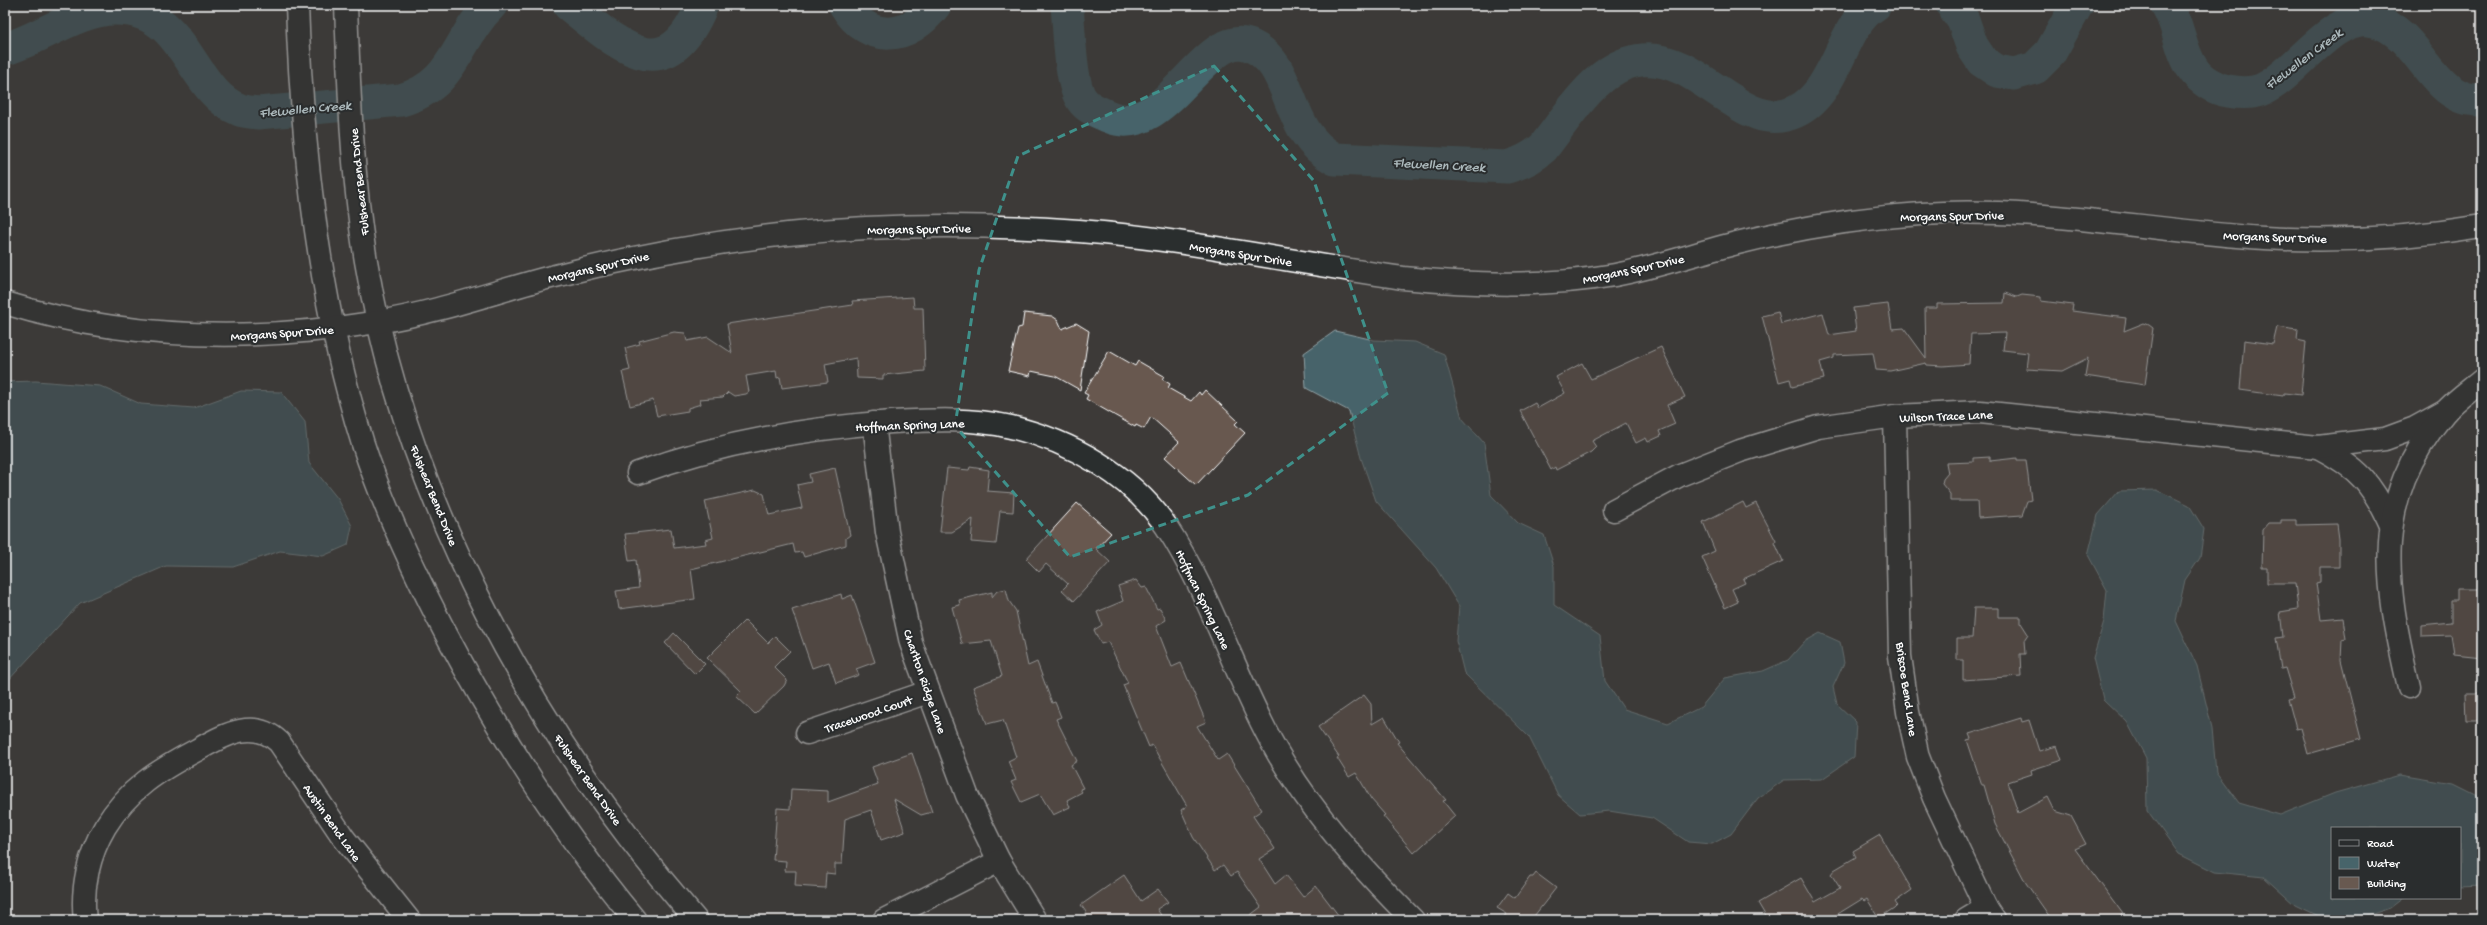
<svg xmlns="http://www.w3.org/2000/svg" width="2487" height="925" viewBox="0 0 2487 925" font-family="'Gochi Hand',sans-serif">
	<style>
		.water { fill: #47646a; stroke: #91a2a6 }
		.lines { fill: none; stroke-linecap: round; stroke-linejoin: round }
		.river { stroke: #47646a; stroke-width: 33 }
		.building { fill: #685950; stroke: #fff }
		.street-casing { stroke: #fff; stroke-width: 25 }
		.secondary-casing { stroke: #fff; stroke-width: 25 }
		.street { stroke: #2a2d2e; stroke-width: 22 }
		.secondary { stroke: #2a2d2e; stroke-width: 22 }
		.marked { fill: none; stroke: #3f918b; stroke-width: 3; stroke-dasharray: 8 5; stroke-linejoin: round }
		.labels { text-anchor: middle; stroke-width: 4; stroke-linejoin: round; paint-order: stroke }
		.street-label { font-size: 13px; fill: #fff; stroke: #2a2d2e }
		.water-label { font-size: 14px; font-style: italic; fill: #acb9bc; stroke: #2a2d2e }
	</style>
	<rect width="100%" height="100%" fill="#3d3a38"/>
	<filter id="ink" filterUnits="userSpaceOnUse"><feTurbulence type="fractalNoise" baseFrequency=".025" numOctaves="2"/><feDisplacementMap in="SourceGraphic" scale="8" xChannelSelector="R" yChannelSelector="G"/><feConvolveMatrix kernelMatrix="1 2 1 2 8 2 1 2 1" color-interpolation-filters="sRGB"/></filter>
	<g filter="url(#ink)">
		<g class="water">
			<polygon points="1335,331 1374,340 1415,342 1444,354 1462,418 1484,443 1491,495 1518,523 1544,535 1554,566 1554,605 1600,636 1605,681 1624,709 1668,723 1701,707 1725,678 1763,671 1788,660 1804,642 1820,633 1840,642 1844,663 1833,687 1837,704 1856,722 1854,757 1822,779 1784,780 1758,798 1731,834 1712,844 1688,842 1652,818 1609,811 1580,814 1558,795 1529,737 1464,673 1456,641 1459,606 1436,568 1376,501 1361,458 1349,411 1306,388 1304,353"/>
			<polygon points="36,381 100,386 141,404 194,408 241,391 281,392 305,422 309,463 338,499 352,526 348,545 323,556 280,551 233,567 166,566 80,603 5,684 5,382"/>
			<polygon points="2157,490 2189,505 2204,529 2200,558 2185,580 2176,621 2197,666 2212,728 2216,772 2239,803 2280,815 2335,793 2399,775 2454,784 2482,798 2482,885 2460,886 2460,828 2332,828 2332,898 2403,898 2390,908 2355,920 2326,920 2295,905 2264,877 2215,872 2179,854 2147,810 2146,758 2127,722 2103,699 2093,658 2104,621 2107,590 2088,555 2098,515 2119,491"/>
		</g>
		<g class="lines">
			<g class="river">
				<path d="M569 5C619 45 666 92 702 5"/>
				<path d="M845 5C869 45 909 40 935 5"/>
				<path d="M1067 5C1069 26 1070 85 1082 100 1088 109 1101 113 1110 117 1166 140 1204 28 1249 45 1297 64 1281 131 1335 159L1507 167C1522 163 1532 158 1543 148 1579 102 1615 35 1683 69 1700 78 1716 90 1732 100 1748 111 1766 120 1786 115 1837 102 1838 27 1875 5"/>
				<polyline points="1952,5 1963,20 1972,46 1982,61 1997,71 2014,74 2035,68 2050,53 2077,5"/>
				<path d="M2167 5C2179 25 2180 51 2193 69 2200 80 2215 89 2228 91 2239 93 2250 94 2261 90 2296 76 2333 10 2374 21 2421 32 2431 103 2482 100"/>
				<path d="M5 49C40 39 80 8 116 9 188 9 188 90 240 110 245 112 252 112 258 113L401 100C456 85 455 40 491 5"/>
			</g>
		</g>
		<g class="building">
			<polygon points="2005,293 2017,297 2022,295 2041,297 2041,301 2073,305 2072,311 2126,318 2124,331 2144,323 2149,325 2153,328 2145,385 2085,376 2088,358 2062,371 2026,369 2028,353 2003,350 2005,333 1971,334 1969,364 1943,366 1927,365 1926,363 1890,371 1876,370 1873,353 1834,355 1834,358 1820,362 1824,379 1792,387 1790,379 1779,382 1762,316 1778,312 1781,324 1823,313 1829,335 1856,331 1853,308 1888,304 1892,329 1904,328 1926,358 1925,308 1937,308 1937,304 2004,303"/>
			<polygon points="913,297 914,308 923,308 925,371 883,375 883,379 857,378 856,358 825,364 828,382 782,388 780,377 777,378 776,371 746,376 749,392 746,394 734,396 728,392 723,397 700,399 701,404 688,408 688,411 657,416 653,400 630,406 622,372 630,370 625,348 640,344 639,341 674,332 685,333 687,341 708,337 732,353 727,324 853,305 852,301"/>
			<polygon points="1024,313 1052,316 1058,320 1062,329 1076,323 1089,331 1080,390 1055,376 1031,371 1030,376 1008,371 1018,328 1022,327"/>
			<polygon points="2277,327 2298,330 2297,340 2306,342 2301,395 2284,393 2283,396 2240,390 2244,340 2273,344"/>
			<polygon points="1661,347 1685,397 1667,405 1675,424 1659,431 1661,436 1648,442 1646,438 1636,443 1626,423 1592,441 1596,447 1591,452 1556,470 1555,467 1551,470 1520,411 1535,403 1538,408 1565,393 1556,377 1582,363 1591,379"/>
			<polygon points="1109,351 1135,366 1138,361 1164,376 1162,379 1170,384 1168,388 1191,401 1199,392 1201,395 1205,390 1238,421 1235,424 1245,433 1196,485 1165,457 1179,442 1151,417 1144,429 1136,425 1135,427 1086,399 1088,395 1084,393"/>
			<polygon points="1990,457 1990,461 2017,458 2017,460 2026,460 2031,500 2027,501 2022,515 1978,518 1977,501 1950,501 1950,494 1942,484 1943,479 1948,473 1946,463 1973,462 1973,458"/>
			<polygon points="970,467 989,470 987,491 1014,493 1013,512 1000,511 996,544 971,542 973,519 952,532 940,532 947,468 969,470"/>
			<polygon points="835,468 850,535 846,538 846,545 804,557 802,552 795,553 793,544 691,569 695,599 619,609 616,591 639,588 636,560 629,561 625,534 671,529 674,548 706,544 705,540 713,538 705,501 755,490 764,494 769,515 802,508 797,485 811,482 809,474"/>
			<polygon points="1743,502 1746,508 1756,503 1776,541 1775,543 1783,561 1743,579 1745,583 1732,589 1738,602 1725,608 1702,557 1715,551 1703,522"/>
			<polygon points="1077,503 1111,533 1096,549 1110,562 1074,601 1062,590 1068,584 1046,564 1039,572 1026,559"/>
			<polygon points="2281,520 2296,520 2296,525 2337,524 2339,539 2339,567 2320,567 2320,582 2316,583 2321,620 2343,618 2346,639 2342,640 2341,660 2361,739 2308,754 2301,728 2296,729 2288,699 2294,698 2285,668 2281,669 2276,638 2283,637 2280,612 2298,609 2295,583 2267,583 2267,568 2262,568 2263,529 2268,523 2281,523"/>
			<polygon points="1136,580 1142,588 1146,587 1157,609 1160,608 1166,620 1156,626 1172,667 1181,663 1206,722 1197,726 1218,760 1227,754 1262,810 1253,816 1275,849 1259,859 1275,884 1286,875 1303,897 1316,886 1342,920 1244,920 1261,907 1237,872 1231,876 1223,865 1215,870 1193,837 1181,810 1187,806 1152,745 1149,747 1123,685 1128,683 1108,642 1101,644 1094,630 1102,625 1097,612 1123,601 1118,586"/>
			<polygon points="1006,589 1009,601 1016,611 1028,666 1037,662 1052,703 1055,702 1061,717 1056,719 1077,761 1071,765 1083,788 1080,789 1082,792 1067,800 1070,807 1053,815 1040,794 1021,802 1011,782 1016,780 1008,761 1016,757 1003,720 987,724 973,687 1002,676 991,641 962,644 952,607 960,605 959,600 992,592 992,597 997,591"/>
			<polygon points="2457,589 2482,589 2482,657 2454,654 2451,635 2421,636 2421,625 2451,622 2451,600 2457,600"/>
			<polygon points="841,594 842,599 852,595 875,662 856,669 859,675 836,683 829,662 812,668 792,610"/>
			<polygon points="1974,608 1998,608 1998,617 2021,617 2021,623 2028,634 2024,640 2025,654 2020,654 2021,676 1963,680 1963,660 1957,660 1957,638 1972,638"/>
			<polygon points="745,620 768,643 775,636 790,651 774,667 787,680 784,686 755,714 736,696 741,691 707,658"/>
			<polygon points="674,633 705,664 695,674 665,643"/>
			<polygon points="2465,694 2482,694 2482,720 2466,720"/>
			<polygon points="1364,695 1371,704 1372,724 1384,717 1399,742 1397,743 1446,800 1443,801 1455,816 1414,853 1383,816 1385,815 1371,799 1356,773 1349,777 1337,758 1339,757 1318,727"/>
			<polygon points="2021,718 2022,722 2029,720 2039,751 2057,746 2062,760 2031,770 2032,774 2008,782 2018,813 2048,797 2055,811 2071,816 2086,844 2075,849 2123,914 2116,920 2052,920 2026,883 1995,824 1984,785 1982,785 1967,740 1971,739 1969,734"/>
			<polygon points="912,753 932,812 921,815 894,799 905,832 881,840 871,810 845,819 842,864 835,864 835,874 826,873 825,888 795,886 796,871 785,871 786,861 773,860 777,808 790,809 791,789 828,791 828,802 878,784 872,767"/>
			<polygon points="1880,835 1912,890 1895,902 1897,905 1894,908 1879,918 1867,899 1864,901 1862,899 1828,920 1768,920 1758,903 1801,878 1815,902 1840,888 1831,874 1834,870 1856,857 1853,851"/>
			<polygon points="1536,873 1556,888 1531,920 1503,920 1507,914 1497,908 1508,893 1515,898 1530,877 1533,877"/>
			<polygon points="1124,875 1141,901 1158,889 1168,902 1157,909 1164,920 1085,920 1086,912 1081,905"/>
		</g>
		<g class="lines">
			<g class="street-casing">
				<g id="street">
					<polyline points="1895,416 1900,656 1908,712 1918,757 1934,798 1986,908 1994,920"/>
					<polyline points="874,423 887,532 911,643 967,795 999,861 1035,920"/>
					<path d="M2318 447C2358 468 2372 483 2391 525"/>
					<path d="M638 473C719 443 806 428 892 422 932 420 972 418 1011 427 1070 441 1131 475 1166 526 1212 596 1235 678 1276 750 1312 813 1362 869 1413 920"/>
					<polyline points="1614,510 1680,475 1740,451 1818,427 1895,416 1980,412 2318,447 2385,439 2415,428 2446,411"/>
					<path d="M2409 687C2385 582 2370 502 2445 412 2455 400 2470 390 2482 380"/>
					<polyline points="807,733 928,692"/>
					<path d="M85 920C81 888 89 854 105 827 128 789 159 770 197 750 223 736 253 717 279 742L343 837 409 920"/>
					<polyline points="884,920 999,861"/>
					<polyline points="1966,920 1986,908"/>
				</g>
			</g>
			<g class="secondary-casing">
				<g id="secondary">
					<path d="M297 5C302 152 319 304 363 444 384 509 414 572 445 632 499 734 561 831 635 920"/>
					<path d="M346 5C349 90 352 177 366 261 406 502 537 737 696 920"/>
					<path d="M5 303C126 340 254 342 378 322 434 313 488 294 543 279 624 258 705 243 788 234 884 224 983 224 1079 231 1188 239 1295 263 1403 278 1475 285 1544 287 1615 275 1657 267 1697 253 1737 243 1798 228 1858 218 1921 214 2036 206 2149 231 2264 238 2336 242 2411 238 2482 226"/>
				</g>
			</g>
			<use href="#street" class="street"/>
			<use href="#secondary" class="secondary"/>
		</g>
	</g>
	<path d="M0 0H2487V925H0ZM1214 66 1314 181 1388 393 1248 495 1070 557 955 426 979 270 1018 156Z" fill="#3d3a38" fill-opacity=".55" fill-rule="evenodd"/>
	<path class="marked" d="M1214 66 1314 181 1388 393 1248 495 1070 557 955 426 979 270 1018 156Z"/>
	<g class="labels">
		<g class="street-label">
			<text transform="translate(358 182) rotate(-96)" y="5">Fulshear Bend Drive</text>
			<text transform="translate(1952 215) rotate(-1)" y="5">Morgans Spur Drive</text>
			<text transform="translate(919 228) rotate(-1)" y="5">Morgans Spur Drive</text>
			<text transform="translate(2275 236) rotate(2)" y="5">Morgans Spur Drive</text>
			<text transform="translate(1241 253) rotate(9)" y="5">Morgans Spur Drive</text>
			<text transform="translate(598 266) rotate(-13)" y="5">Morgans Spur Drive</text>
			<text transform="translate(1633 268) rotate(-12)" y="5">Morgans Spur Drive</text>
			<text transform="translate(282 332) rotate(-4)" y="5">Morgans Spur Drive</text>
			<text transform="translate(1946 415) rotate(-2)" y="5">Wilson Trace Lane</text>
			<text transform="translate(910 424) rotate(-2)" y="5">Hoffman Spring Lane</text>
			<text transform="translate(435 495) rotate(68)" y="5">Fulshear Bend Drive</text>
			<text transform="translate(1204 599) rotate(64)" y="5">Hoffman Spring Lane</text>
			<text transform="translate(926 681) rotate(71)" y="5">Charlton Ridge Lane</text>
			<text transform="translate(1908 689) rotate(82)" y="5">Briscoe Bend Lane</text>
			<text transform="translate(868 713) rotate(-19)" y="5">Tracewood Court</text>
			<text transform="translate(589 779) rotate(55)" y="5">Fulshear Bend Drive</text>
			<text transform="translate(333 822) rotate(55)" y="5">Austin Bend Lane</text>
		</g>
		<g class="water-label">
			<text transform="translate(2303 58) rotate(-37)" y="5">Flewellen Creek</text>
			<text transform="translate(305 108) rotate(-5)" y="5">Flewellen Creek</text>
			<text transform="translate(1439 164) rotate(3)" y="5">Flewellen Creek</text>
		</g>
	</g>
	<rect width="2487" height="925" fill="none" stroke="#2a2d2e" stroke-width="20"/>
	<rect x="10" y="10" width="2467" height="905" fill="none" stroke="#fff" stroke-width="1.5" filter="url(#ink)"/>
	<rect x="2331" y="827" width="130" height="72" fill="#2a2d2e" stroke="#7f8182"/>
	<rect x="2339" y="840" width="20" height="6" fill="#2a2d2e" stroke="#7f8182"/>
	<text x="2367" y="847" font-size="12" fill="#ffffff">Road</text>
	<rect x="2339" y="857" width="20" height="12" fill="#47646a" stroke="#7f8182"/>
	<text x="2367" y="867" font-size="12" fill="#ffffff">Water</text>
	<rect x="2339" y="877" width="20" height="12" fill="#685950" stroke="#7f8182"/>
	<text x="2367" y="887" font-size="12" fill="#ffffff">Building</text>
</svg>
